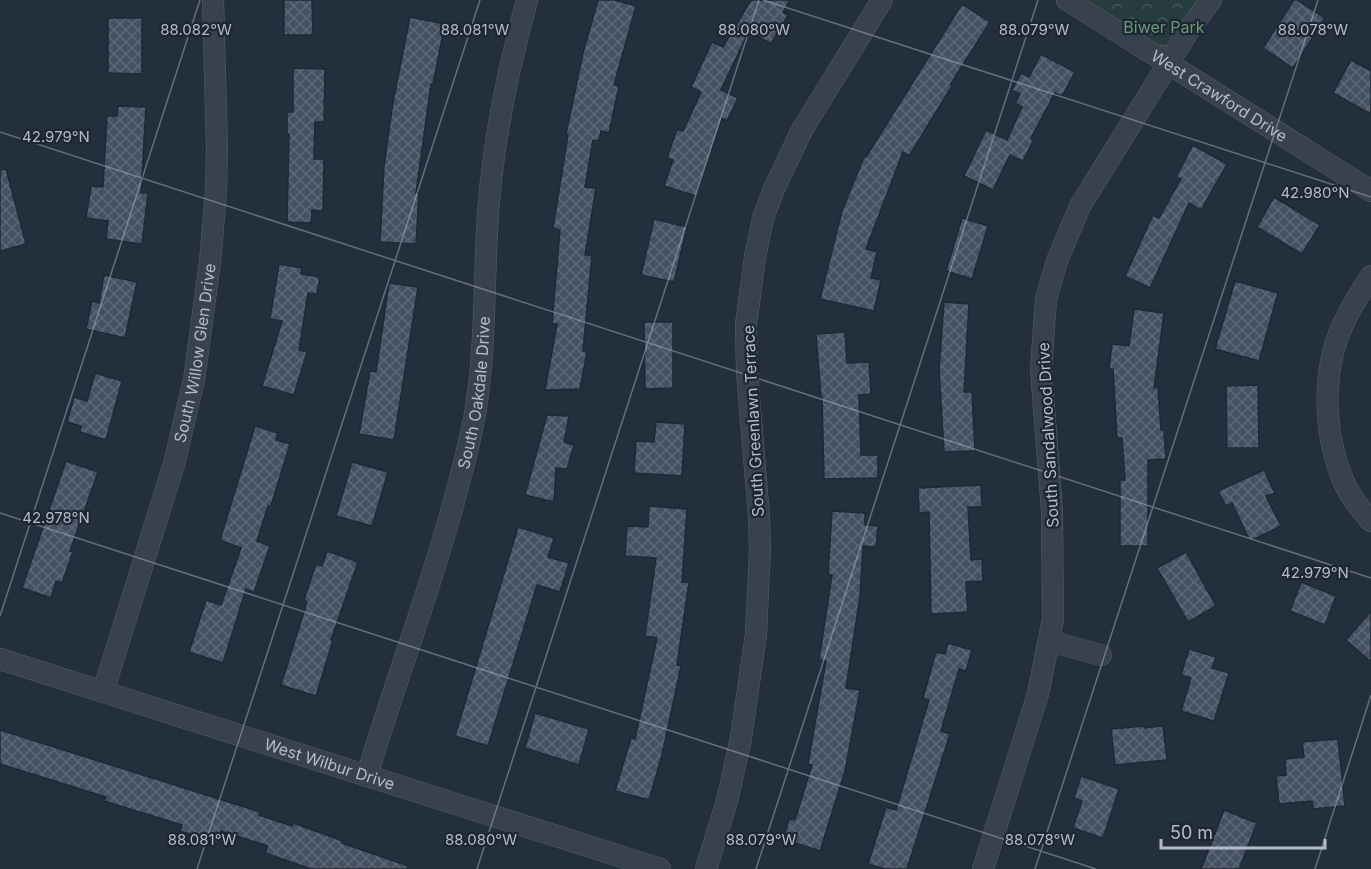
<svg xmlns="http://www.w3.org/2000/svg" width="1371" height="869" viewBox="0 0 1371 869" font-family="Inter,sans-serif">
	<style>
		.forest { fill: url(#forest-crowns) }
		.building { fill: url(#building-cross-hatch); stroke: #1f2835; stroke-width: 1.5 }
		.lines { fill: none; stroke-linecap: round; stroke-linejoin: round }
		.minor-casing { stroke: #565f6c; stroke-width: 22 }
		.minor { stroke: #38414e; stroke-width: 21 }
		.ticks { fill: none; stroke: #b4bcc9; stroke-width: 1.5; stroke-opacity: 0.45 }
		.labels { text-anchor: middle; stroke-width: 4.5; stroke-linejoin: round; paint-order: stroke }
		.park-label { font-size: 16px; fill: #6b9a76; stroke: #1d2633 }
		.street-label { font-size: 16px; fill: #b4bcc9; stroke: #1d2633 }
		.ticks-label { font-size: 15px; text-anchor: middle; fill: #b4bcc9; stroke: #1d2633; stroke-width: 4.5; stroke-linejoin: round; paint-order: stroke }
	</style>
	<defs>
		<pattern id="forest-crowns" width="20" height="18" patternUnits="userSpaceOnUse" patternTransform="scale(1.5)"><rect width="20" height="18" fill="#263c3f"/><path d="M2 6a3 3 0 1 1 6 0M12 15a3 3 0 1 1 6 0" fill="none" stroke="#435659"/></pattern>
		<pattern id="building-cross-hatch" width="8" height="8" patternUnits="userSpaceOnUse" patternTransform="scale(1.5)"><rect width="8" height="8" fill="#455162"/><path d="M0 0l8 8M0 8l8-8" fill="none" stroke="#5d6877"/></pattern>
	</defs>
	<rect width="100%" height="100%" fill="#242f3e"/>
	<polygon class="forest" points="1067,0 1224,0 1169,64"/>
	<g class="building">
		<polygon points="284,0 312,0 313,35 284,35"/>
		<polygon points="598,0 615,0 636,6 614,85 619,86 609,133 601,131 599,141 593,140 585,187 596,188 585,255 592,255 583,351 587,352 580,389 545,390 557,324 552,324 560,230 553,228 568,135 566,134 583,53"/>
		<polygon points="751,0 790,0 783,12 788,15 771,44 749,31 721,90 738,98 727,121 722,118 696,196 664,186 673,160 667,158 677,129 683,131 701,92 691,87 712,42 723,47"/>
		<polygon points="1294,0 1297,0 1325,18 1293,68 1263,48"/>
		<polygon points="962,4 990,22 950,85 952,86 909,156 903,152 866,249 877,252 871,278 881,280 874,311 820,299 842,211 864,157 866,157"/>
		<polygon points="410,17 445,24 433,84 431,84 416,193 419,193 416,244 380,242 384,166 393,102"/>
		<polygon points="108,18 142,18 142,74 108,73"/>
		<polygon points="1041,54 1075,72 1062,96 1055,93 1031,138 1034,139 1023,161 1010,155 993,190 964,176 986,130 1007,140 1022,107 1015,103 1020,94 1012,90 1021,73 1029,77"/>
		<polygon points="1351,60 1371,71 1371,114 1333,93"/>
		<polygon points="293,68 325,69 324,122 315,122 314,159 324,159 323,211 312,210 311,223 287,222 289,134 287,134 287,112 293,112"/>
		<polygon points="118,106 146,107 141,193 148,193 142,244 106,239 108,221 86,218 91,186 103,187 107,116 117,116"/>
		<polygon points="1193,145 1227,164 1201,210 1189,203 1150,288 1125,276 1153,215 1159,218 1181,179 1176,177"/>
		<polygon points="6,169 26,244 0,251 0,170"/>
		<polygon points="1274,197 1320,225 1302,254 1257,227"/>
		<polygon points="962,218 988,226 972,279 946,271"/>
		<polygon points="654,219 687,227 674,282 641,275"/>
		<polygon points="279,264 302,268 301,274 320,277 317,294 308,293 299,350 307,352 294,395 262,386 282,321 270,319"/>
		<polygon points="104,275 137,282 125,338 86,329 92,301 99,303"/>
		<polygon points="1235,281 1278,293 1259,361 1215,349"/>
		<polygon points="389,283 418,287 394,440 359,434 370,371 376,372"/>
		<polygon points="944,302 969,304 964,392 972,392 975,451 944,452 939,370"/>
		<polygon points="1134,309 1164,313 1154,388 1158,387 1161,430 1164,430 1166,459 1148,460 1148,546 1120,546 1120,480 1125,480 1122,438 1117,438 1113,369 1109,368 1112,344 1129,346"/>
		<polygon points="644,322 673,322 673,388 645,389"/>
		<polygon points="845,332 847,363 869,362 871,394 859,395 861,455 878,455 878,478 824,479 822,397 821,397 816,334"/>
		<polygon points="95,373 122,381 106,440 80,432 81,426 67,422 74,397 87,401"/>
		<polygon points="1258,385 1259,448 1227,448 1226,386"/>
		<polygon points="547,415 569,416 564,442 574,445 567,469 556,468 554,502 525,495"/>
		<polygon points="656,422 685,424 682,476 634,473 636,441 654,442"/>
		<polygon points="255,426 278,433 276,440 290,444 271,506 268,506 257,541 270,546 254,592 246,589 223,663 189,652 206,600 221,605 241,548 220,540"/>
		<polygon points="66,461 98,472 70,551 73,552 62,583 56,581 51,598 22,588"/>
		<polygon points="352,462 388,472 372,526 336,516"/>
		<polygon points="1264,470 1275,493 1266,496 1281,526 1250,541 1232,503 1226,506 1218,491"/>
		<polygon points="981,485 982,507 968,507 971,560 982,559 983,581 966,582 968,612 931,614 929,512 919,513 918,488"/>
		<polygon points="649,506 687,509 682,582 689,582 677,665 681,666 662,755 649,800 615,791 631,738 635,739 657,638 645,636 656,558 625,556 627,526 648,527"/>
		<polygon points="832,511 865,513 865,525 878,526 876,547 863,546 860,596 846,688 860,690 845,771 820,851 783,839 789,819 795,820 812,765 808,764 826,661 819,660 832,575 828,574"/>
		<polygon points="518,527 554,538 548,557 569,563 560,592 537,585 488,746 455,736"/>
		<polygon points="327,551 358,562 331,640 333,640 316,696 281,685 307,602 304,600 316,564 322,566"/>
		<polygon points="1186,552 1216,606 1188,622 1157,568"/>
		<polygon points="1301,582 1336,596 1325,625 1290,611"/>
		<polygon points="1371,611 1371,662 1346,640"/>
		<polygon points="948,643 972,650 966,671 959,669 941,731 950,734 907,869 885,869 868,864 886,807 896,810 929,700 923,698 936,652 945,654"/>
		<polygon points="1189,649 1216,657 1212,668 1229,673 1214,721 1181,711 1191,678 1181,675"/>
		<polygon points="535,713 589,729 579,765 525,748"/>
		<polygon points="1144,726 1144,728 1163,726 1167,760 1115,765 1111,729"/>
		<polygon points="0,730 260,812 259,815 292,826 293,823 343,841 342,843 408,866 408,869 311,869 265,853 268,846 221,831 218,843 180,831 182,825 104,801 106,797 0,764"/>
		<polygon points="1338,739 1345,806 1313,809 1312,801 1279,804 1276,776 1286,775 1285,759 1304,757 1302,742"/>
		<polygon points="1081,776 1119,789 1103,838 1073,828 1082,801 1074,798"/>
		<polygon points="1224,810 1257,823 1239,869 1201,869"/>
	</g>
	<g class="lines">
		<g class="minor-casing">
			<g id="minor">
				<path id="s1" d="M1067 0 1371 191"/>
				<path d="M1371 276C1356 299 1341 323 1334 349 1323 390 1326 440 1343 480 1349 495 1360 509 1371 521"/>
				<polyline points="1049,641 1101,655"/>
				<path id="s2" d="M0 659 660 869"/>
				<path id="s3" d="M103 692 174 464 194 380 210 262 216 192 217 149 213 0"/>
				<path id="s4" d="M367 776C395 681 431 589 456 494 464 463 473 432 477 401 485 345 484 289 487 233 490 156 507 73 527 0"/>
				<polyline points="706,869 727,801 741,738 756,634 760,550 759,517 747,372 746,324 755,257 763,218 774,189 802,130 882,0"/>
				<polyline points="983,869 1038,694 1053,619 1052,511 1041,369 1046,299 1057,261 1080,206 1191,27 1211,0"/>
			</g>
		</g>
		<use href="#minor" class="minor"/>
	</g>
	<path class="ticks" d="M763 0 1371 197M0 132 1371 578M0 513 1096 869M0 616 200 0M197 869 480 0M477 869 759 0M756 869 1038 0M1035 869 1318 0M1315 869 1371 695"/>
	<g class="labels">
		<g class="park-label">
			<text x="1164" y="33">Biwer Park</text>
		</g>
		<g class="street-label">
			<text dy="6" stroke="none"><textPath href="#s1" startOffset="180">West Crawford Drive</textPath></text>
			<text dy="6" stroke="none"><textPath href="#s3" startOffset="352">South Willow Glen Drive</textPath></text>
			<text dy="6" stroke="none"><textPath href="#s4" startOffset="399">South Oakdale Drive</textPath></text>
			<text transform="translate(753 421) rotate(-93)" y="6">South Greenlawn Terrace</text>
			<text transform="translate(1048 435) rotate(-93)" y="6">South Sandalwood Drive</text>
			<text dy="6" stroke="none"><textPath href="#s2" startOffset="346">West Wilbur Drive</textPath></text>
		</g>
	</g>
	<g class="ticks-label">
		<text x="196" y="35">88.082°W</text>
		<text x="475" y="35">88.081°W</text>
		<text x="754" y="35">88.080°W</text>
		<text x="1034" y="35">88.079°W</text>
		<text x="1313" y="35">88.078°W</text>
		<text x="56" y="142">42.979°N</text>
		<text x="1315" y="198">42.980°N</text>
		<text x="56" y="523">42.978°N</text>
		<text x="1315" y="578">42.979°N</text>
		<text x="202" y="845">88.081°W</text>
		<text x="481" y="845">88.080°W</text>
		<text x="761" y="845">88.079°W</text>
		<text x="1040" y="845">88.078°W</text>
	</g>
	<path d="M1161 839v9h164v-9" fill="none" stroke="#b4bcc9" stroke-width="3"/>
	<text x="1170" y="839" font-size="18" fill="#b4bcc9" stroke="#1d2633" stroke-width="4.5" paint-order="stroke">50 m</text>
</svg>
